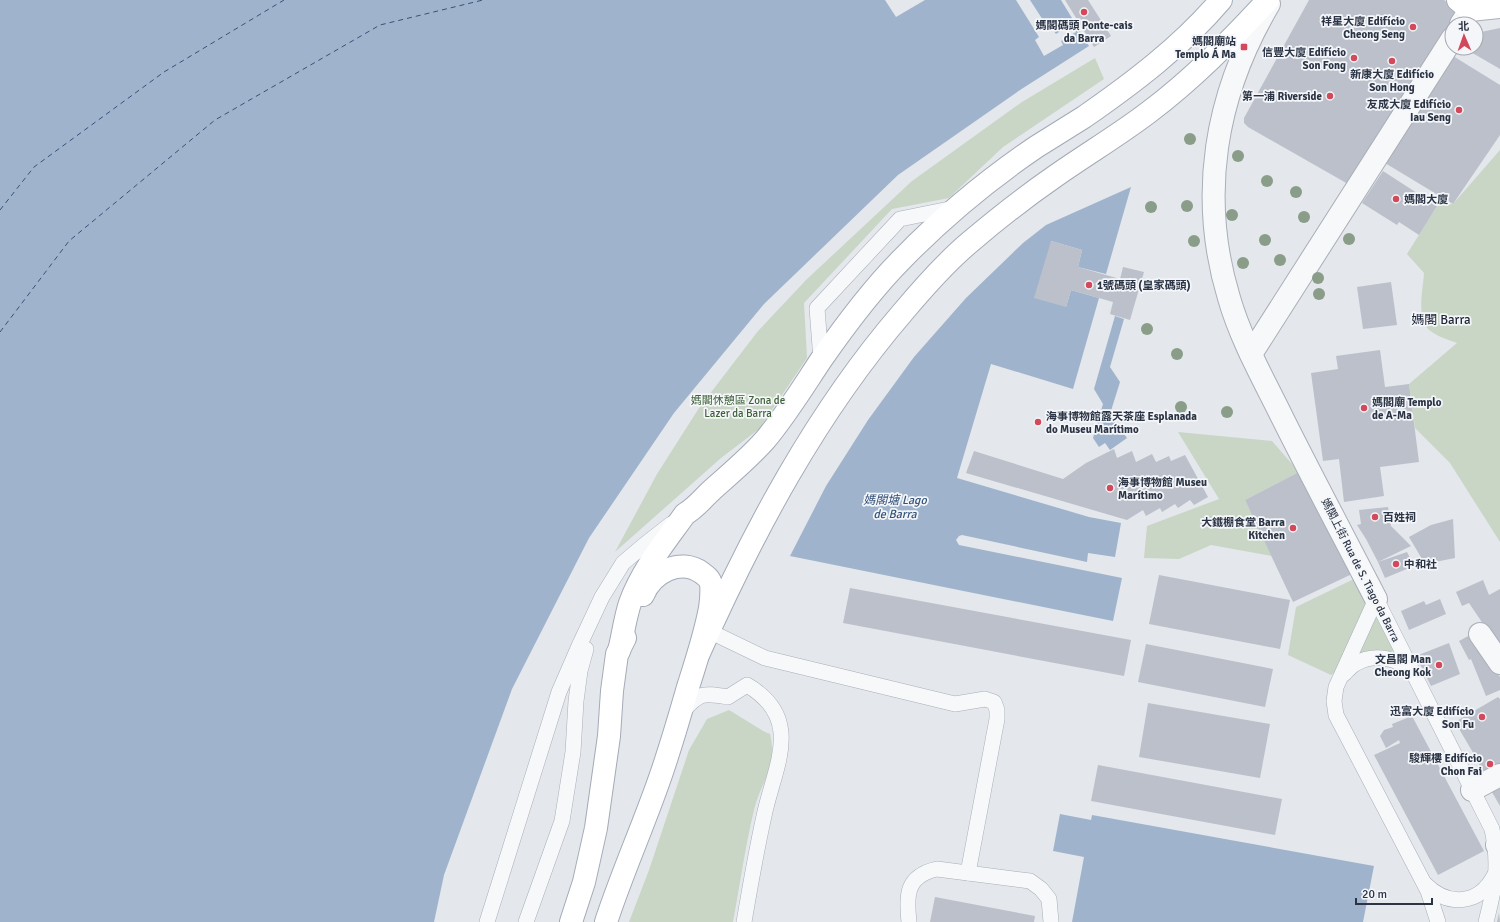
<svg xmlns="http://www.w3.org/2000/svg" width="1500" height="922" viewBox="0 0 1500 922" font-family="Signika,'Noto Sans SC',sans-serif">
	<style>
		.green { fill: #c9d6c5 }
		.water { fill: #9fb4cc }
		.pier { fill: #e4e7ec }
		.lines { fill: none; stroke-linecap: round; stroke-linejoin: round }
		.ferry { stroke: #34527a; stroke-width: 1; stroke-dasharray: 5 4; stroke-linecap: butt }
		.building { fill: #bbc0ca }
		.lane-casing { stroke: #a9aeb7; stroke-width: 16 }
		.street-casing { stroke: #a9aeb7; stroke-width: 24 }
		.secondary-casing { stroke: #a9aeb7; stroke-width: 24 }
		.primary-casing { stroke: #a3abb8; stroke-width: 24 }
		.lane { stroke: #f7f8fa; stroke-width: 15 }
		.street { stroke: #f7f8fa; stroke-width: 22 }
		.secondary { stroke: #fff; stroke-width: 22 }
		.primary { stroke: #fff; stroke-width: 22 }
		.tree { fill: #899d89 }
		.poi-dot { fill: #d1495b; stroke: #f4f6f9; stroke-width: 1.5 }
		.labels { text-anchor: middle; stroke-width: 3.5; stroke-linejoin: round; paint-order: stroke }
		.poi-label { font-size: 11px; font-weight: bold; fill: #2b3445; stroke: #f4f6f9; text-anchor: end }
		.park-label { font-size: 11px; fill: #3f6138; stroke: #f4f6f9 }
		.street-label { font-size: 11px; fill: #2b3445; stroke: #f4f6f9 }
		.water-label { font-size: 12px; font-style: italic; fill: #34527a; stroke: #f4f6f9 }
		.quarter-label { font-size: 13px; fill: #1d2536; stroke: #f4f6f9 }
	</style>
	<rect width="100%" height="100%" fill="#e4e7ec"/>
	<g class="green">
		<polygon points="1095,58 1104,79 1003,147 949,198 892,209 804,303 807,358 759,429 721,458 615,552 657,474 699,408 758,331 806,280 912,181 1022,102"/>
		<path d="M1500 150V542L1450 463 1415 428 1409 384 1457 343C1449 340 1439 337 1432 332 1415 322 1423 290 1424 273L1407 254 1437 206 1453 204Z"/>
		<polygon points="1178,432 1272,441 1299,472 1245,500 1272,556 1211,545 1179,559 1144,558 1147,526 1219,499"/>
		<polygon points="1358,577 1395,651 1362,652 1331,675 1288,655 1296,607"/>
		<path d="M729 710 765 732 770 734C778 767 761 781 754 810 745 847 740 885 733 922H629L649 870 689 750 707 719Z"/>
	</g>
	<g class="water">
		<polygon points="0,0 1061,0 1089,46 1020,90 898,175 764,304 674,413 589,538 512,689 444,875 434,922 0,922"/>
		<polygon points="1131,187 1106,274 1078,267 1082,250 1051,241 1066,307 1071,290 1099,298 1073,389 991,364 957,478 1089,517 1121,523 1115,557 1088,553 1087,562 962,535 959,536 956,540 959,545 1122,578 1113,621 790,556 826,486 868,420 914,357 966,298 1023,243 1046,225"/>
		<polygon points="1115,316 1124,319 1110,367 1120,382 1110,414 1127,438 1110,450 1105,443 1099,447 1093,438 1103,404 1094,389"/>
		<polygon points="1060,814 1091,820 1092,815 1374,866 1363,922 1072,922 1084,857 1053,851"/>
	</g>
	<g class="pier">
		<polygon points="885,0 925,0 896,17"/>
		<polygon points="1016,0 1030,0 1050,31 1053,30 1056,34 1071,24 1076,32 1061,41 1063,45 1044,56 1035,40 1039,37"/>
	</g>
	<g class="lines">
		<g class="ferry">
			<polyline points="0,210 34,167 164,72 284,0"/>
			<polyline points="0,332 69,241 215,120 380,25 483,0"/>
		</g>
	</g>
	<g class="building">
		<polygon points="1065,0 1088,0 1111,36 1094,47"/>
		<polygon points="1309,0 1444,0 1460,12 1432,59 1348,184 1248,127 1244,123 1244,118"/>
		<polygon points="1500,28 1500,69 1464,48 1476,48 1476,34 1481,32"/>
		<polygon points="1453,56 1500,85 1500,135 1453,204 1385,163"/>
		<polygon points="1383,171 1437,206 1419,235 1399,222 1397,225 1362,203"/>
		<polygon points="1051,241 1082,250 1078,267 1120,279 1123,267 1144,272 1130,320 1110,314 1113,302 1071,290 1066,307 1034,298"/>
		<polygon points="1391,282 1397,325 1363,329 1357,287"/>
		<polygon points="1380,350 1385,387 1409,384 1419,462 1380,467 1384,496 1344,502 1339,459 1323,461 1311,373 1338,369 1336,356"/>
		<polygon points="1114,449 1117,458 1132,451 1136,462 1152,454 1156,462 1169,456 1171,461 1185,455 1208,497 1194,505 1190,500 1178,508 1175,504 1162,512 1160,508 1146,516 1143,510 1127,520 966,473 974,451 1063,479 1086,463"/>
		<polygon points="1299,472 1352,574 1293,602 1245,500"/>
		<polygon points="1388,507 1391,526 1411,546 1378,562 1366,539 1357,525 1361,524 1359,510"/>
		<polygon points="1453,519 1455,558 1425,564 1409,537 1431,525"/>
		<polygon points="1407,552 1414,566 1385,578 1378,562"/>
		<polygon points="1159,575 1290,600 1280,649 1149,624"/>
		<polygon points="1483,580 1489,595 1500,589 1500,649 1469,603 1462,606 1456,592"/>
		<polygon points="850,588 1131,640 1124,676 843,623"/>
		<polygon points="1440,599 1446,614 1409,630 1401,611 1424,601 1426,605"/>
		<polygon points="1470,635 1500,677 1500,690 1486,696 1471,659 1469,660 1459,641"/>
		<polygon points="1449,643 1460,674 1431,686 1416,656"/>
		<polygon points="1146,644 1273,669 1265,707 1138,682"/>
		<polygon points="1498,697 1500,699 1500,773 1487,780 1475,756 1455,722"/>
		<polygon points="1148,703 1270,724 1260,778 1139,757"/>
		<polygon points="1412,716 1484,851 1438,875 1374,755 1400,743 1399,740 1386,748 1380,736 1384,730 1393,727 1392,724"/>
		<polygon points="1098,765 1282,799 1275,835 1091,801"/>
		<polygon points="1500,788 1500,806 1492,792"/>
		<polygon points="935,897 1035,916 1034,922 930,922"/>
		<polygon points="1499,913 1500,922 1497,922"/>
	</g>
	<g class="lines">
		<g class="lane-casing">
			<g id="lane">
				<polyline points="821,360 817,308 900,219 954,208"/>
				<polyline points="1376,599 1336,687 1334,701 1336,715 1428,891 1438,922"/>
				<path d="M1376 599 1492 829C1500 867 1495 886 1486 922"/>
				<polyline points="709,631 765,658 955,704 985,699 994,702 997,710 997,719 968,873"/>
				<path d="M1344 674C1347 671 1351 666 1355 664 1373 653 1399 657 1412 673"/>
				<path d="M683 711C700 692 703 693 728 697L747 685C805 719 774 767 764 816 756 852 750 887 744 922"/>
				<path d="M1425 884C1448 907 1479 905 1494 876"/>
				<polyline points="487,922 559,692 579,646 602,597 623,563 643,546 671,524"/>
				<polyline points="526,922 562,821 573,752 576,701 580,671 586,649"/>
				<path d="M909 922C906 895 906 876 937 869L1030 881 1041 889 1049 899 1051 922"/>
			</g>
		</g>
		<g class="street-casing">
			<g id="street">
				<path d="M1269 4C1215 95 1198 196 1229 298 1241 340 1264 380 1283 419 1313 479 1345 539 1376 599"/>
				<polyline points="1461,24 1470,10"/>
				<polyline points="1251,354 1452,39"/>
				<polyline points="1480,634 1500,663"/>
				<polyline points="1472,790 1500,775"/>
				<polyline points="1497,845 1500,843"/>
			</g>
		</g>
		<g class="secondary-casing">
			<polyline id="secondary" points="1458,0 1470,10 1500,7"/>
		</g>
		<g class="primary-casing">
			<g id="primary">
				<path d="M619 651C623 635 625 618 630 603 642 570 665 542 685 514 696 508 704 497 713 489 731 473 749 458 765 440 786 415 803 387 821 360 846 324 872 289 903 258 943 217 989 179 1036 147 1052 137 1068 127 1084 117 1133 83 1182 46 1221 0"/>
				<path d="M699 653C753 532 816 413 903 312 924 287 945 263 970 242 997 219 1025 197 1054 177 1085 155 1119 135 1149 112 1193 79 1231 40 1268 0"/>
				<polyline points="571,922 584,882 596,828 609,736 612,691 617,654 625,638"/>
				<path d="M606 922C623 870 646 820 663 769 672 742 680 715 688 687 696 662 705 635 710 608 711 601 712 592 711 584 710 579 706 576 702 573 680 557 652 573 643 595"/>
			</g>
		</g>
		<use href="#lane" class="lane"/>
		<use href="#street" class="street"/>
		<use href="#secondary" class="secondary"/>
		<use href="#primary" class="primary"/>
	</g>
	<g class="tree">
		<circle cx="1190" cy="139" r="6"/>
		<circle cx="1238" cy="156" r="6"/>
		<circle cx="1267" cy="181" r="6"/>
		<circle cx="1296" cy="192" r="6"/>
		<circle cx="1187" cy="206" r="6"/>
		<circle cx="1151" cy="207" r="6"/>
		<circle cx="1232" cy="215" r="6"/>
		<circle cx="1304" cy="217" r="6"/>
		<circle cx="1349" cy="239" r="6"/>
		<circle cx="1265" cy="240" r="6"/>
		<circle cx="1194" cy="241" r="6"/>
		<circle cx="1280" cy="260" r="6"/>
		<circle cx="1243" cy="263" r="6"/>
		<circle cx="1318" cy="278" r="6"/>
		<circle cx="1319" cy="294" r="6"/>
		<circle cx="1147" cy="329" r="6"/>
		<circle cx="1177" cy="354" r="6"/>
		<circle cx="1181" cy="407" r="6"/>
		<circle cx="1227" cy="412" r="6"/>
	</g>
	<g class="poi-dot">
		<circle cx="1084" cy="12" r="4"/>
		<circle cx="1413" cy="27" r="4"/>
		<rect x="1240" y="43" width="8" height="8" rx="2"/>
		<circle cx="1354" cy="58" r="4"/>
		<circle cx="1392" cy="61" r="4"/>
		<circle cx="1330" cy="96" r="4"/>
		<circle cx="1459" cy="110" r="4"/>
		<circle cx="1396" cy="199" r="4"/>
		<circle cx="1089" cy="285" r="4"/>
		<circle cx="1364" cy="408" r="4"/>
		<circle cx="1038" cy="422" r="4"/>
		<circle cx="1110" cy="488" r="4"/>
		<circle cx="1375" cy="517" r="4"/>
		<circle cx="1293" cy="528" r="4"/>
		<circle cx="1396" cy="564" r="4"/>
		<circle cx="1439" cy="665" r="4"/>
		<circle cx="1482" cy="717" r="4"/>
		<circle cx="1490" cy="764" r="4"/>
	</g>
	<g class="labels">
		<g class="poi-label">
			<text x="1405" y="25">祥星大廈 Edifício<tspan x="1405" dy="13">Cheong Seng</tspan></text>
			<text x="1084" y="29" text-anchor="middle">媽閣碼頭 Ponte-cais<tspan x="1084" dy="13">da Barra</tspan></text>
			<text x="1236" y="45">媽閣廟站<tspan x="1236" dy="13">Templo Á Ma</tspan></text>
			<text x="1346" y="56">信豐大廈 Edifício<tspan x="1346" dy="13">Son Fong</tspan></text>
			<text x="1392" y="78" text-anchor="middle">新康大廈 Edifício<tspan x="1392" dy="13">Son Hong</tspan></text>
			<text x="1322" y="100">第一浦 Riverside</text>
			<text x="1451" y="108">友成大廈 Edifício<tspan x="1451" dy="13">Iau Seng</tspan></text>
			<text x="1404" y="203" text-anchor="start">媽閣大廈</text>
			<text x="1097" y="289" text-anchor="start">1號碼頭 (皇家碼頭)</text>
			<text x="1372" y="406" text-anchor="start">媽閣廟 Templo<tspan x="1372" dy="13">de A-Ma</tspan></text>
			<text x="1046" y="420" text-anchor="start">海事博物館露天茶座 Esplanada<tspan x="1046" dy="13">do Museu Marítimo</tspan></text>
			<text x="1118" y="486" text-anchor="start">海事博物館 Museu<tspan x="1118" dy="13">Marítimo</tspan></text>
			<text x="1383" y="521" text-anchor="start">百姓祠</text>
			<text x="1285" y="526">大鐵棚食堂 Barra<tspan x="1285" dy="13">Kitchen</tspan></text>
			<text x="1404" y="568" text-anchor="start">中和社</text>
			<text x="1431" y="663">文昌閣 Man<tspan x="1431" dy="13">Cheong Kok</tspan></text>
			<text x="1474" y="715">迅富大廈 Edifício<tspan x="1474" dy="13">Son Fu</tspan></text>
			<text x="1482" y="762">駿輝樓 Edifício<tspan x="1482" dy="13">Chon Fai</tspan></text>
		</g>
		<g class="park-label">
			<text x="738" y="404">媽閣休憩區 Zona de<tspan x="738" dy="13">Lazer da Barra</tspan></text>
		</g>
		<g class="street-label">
			<text transform="translate(1361 570) rotate(63)" y="4">媽閣上街 Rua de S. Tiago da Barra</text>
		</g>
		<g class="water-label">
			<text x="895" y="504">媽閣塘 Lago<tspan x="895" dy="14">de Barra</tspan></text>
		</g>
		<g class="quarter-label">
			<text x="1441" y="324">媽閣 Barra</text>
		</g>
	</g>
	<g transform="translate(1464 36) rotate(358)"><circle r="19" fill="#f4f6f9" stroke="#a4a8b1"/>
	<path d="M0-3L7 15L0 10L-7 15Z" fill="#d1495b"/>
	<text y="-6" font-size="11" font-weight="bold" text-anchor="middle" fill="#2b3445">北</text>
	</g>
	<path d="M1356 898v6h76v-6" fill="none" stroke="#2b3445" stroke-width="2"/>
	<text x="1362" y="898" font-size="12" fill="#2b3445" stroke="#f4f6f9" stroke-width="3" paint-order="stroke">20 m</text>
</svg>
